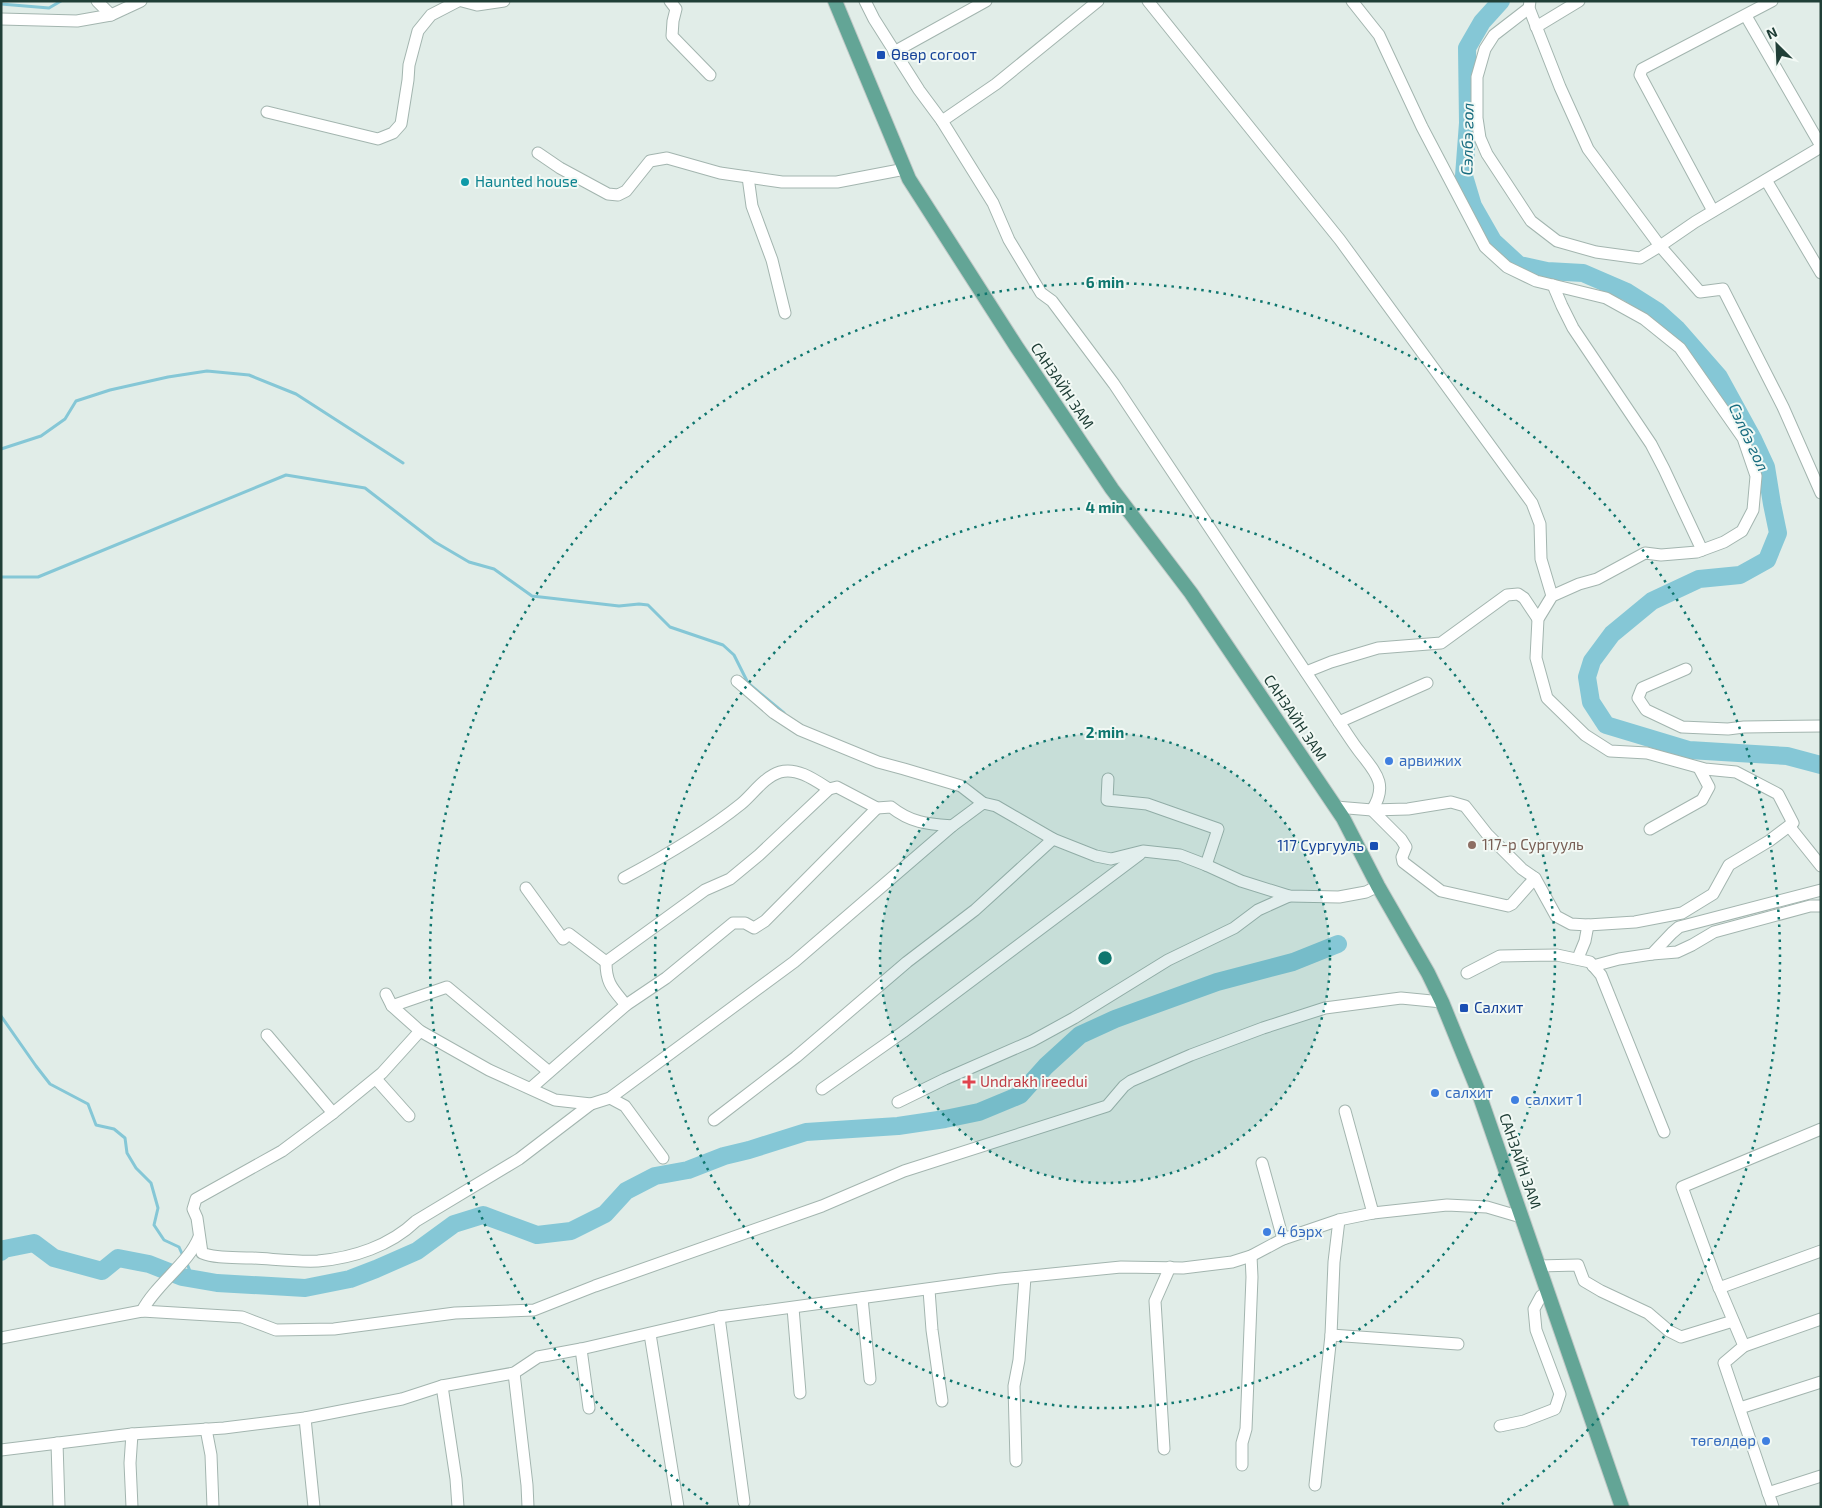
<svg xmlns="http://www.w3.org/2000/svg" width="1822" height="1508" viewBox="0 0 1822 1508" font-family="'Exo 2',sans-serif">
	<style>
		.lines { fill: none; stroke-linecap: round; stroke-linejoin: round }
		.stream { stroke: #85c7d6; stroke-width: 3 }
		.river { stroke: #85c7d6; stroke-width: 18 }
		.minor-casing { stroke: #a3b5af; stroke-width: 13 }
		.major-casing { stroke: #c1c9c7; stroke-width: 16 }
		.minor { stroke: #fff; stroke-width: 11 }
		.major { stroke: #63a596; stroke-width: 14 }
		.ring { fill: none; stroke: #0f766e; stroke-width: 2.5; stroke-dasharray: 2.5 5 }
		.transit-dot { fill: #1a4fb4; stroke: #f2f9f5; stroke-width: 2 }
		.culture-dot { fill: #0f9aa8; stroke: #f2f9f5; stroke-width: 2 }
		.shop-dot { fill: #3f7fe0; stroke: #f2f9f5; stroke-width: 2 }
		.education-dot { fill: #8d6e63; stroke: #f2f9f5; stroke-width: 2 }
		.health-dot { fill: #e0444e; stroke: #f2f9f5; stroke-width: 2 }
		.labels { text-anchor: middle; stroke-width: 4; stroke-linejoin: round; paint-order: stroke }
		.transit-label { font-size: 15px; fill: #164399; stroke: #f2f9f5; text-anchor: start }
		.culture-label { font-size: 15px; fill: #0d838f; stroke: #f2f9f5; text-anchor: start }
		.street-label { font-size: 15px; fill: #203f37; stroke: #f2f9f5 }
		.shop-label { font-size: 15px; fill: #366cbe; stroke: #f2f9f5; text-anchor: start }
		.education-label { font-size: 15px; fill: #785e54; stroke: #f2f9f5; text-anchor: start }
		.health-label { font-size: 15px; fill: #be3a42; stroke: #f2f9f5; text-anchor: start }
		.water-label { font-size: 16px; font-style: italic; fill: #166b7f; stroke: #f2f9f5 }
		.centre { fill: #0f766e; stroke: #f2f9f5; stroke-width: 2.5 }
		.ring-label { font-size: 15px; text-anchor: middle; font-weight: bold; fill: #0f766e; stroke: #f2f9f5; stroke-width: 4; stroke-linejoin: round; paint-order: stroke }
	</style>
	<rect width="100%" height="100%" fill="#e1ede8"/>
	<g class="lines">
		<g class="stream">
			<polyline points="1,4 49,8 61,1"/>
			<polyline points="1,449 41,436 65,419 76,401 110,390 168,377 207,371 249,375 296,394 403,463"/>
			<polyline points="1,577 38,577 286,475 365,488 435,542 469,562 494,569 532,596 619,606 639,604 648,605 670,627 723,645 734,655 748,683 784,713"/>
			<polyline points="1,1016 36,1066 50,1084 88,1104 96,1125 114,1129 125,1138 127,1153 136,1168 151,1183 158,1208 154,1225 164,1240 179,1247 183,1256"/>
			<polyline points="186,1261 193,1279"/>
		</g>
		<g class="river">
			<polyline points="1501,1 1482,22 1467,48 1468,123 1464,176 1473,206 1493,241 1519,265 1547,271 1583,273 1627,292 1657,311 1677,329 1719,377 1753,439 1766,467 1772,504 1778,533 1767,560 1740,575 1699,579 1652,601 1612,634 1592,661 1587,677 1591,702 1606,725 1689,750 1787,756 1821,765"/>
			<polyline points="1,1252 4,1249 34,1243 54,1258 102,1271 118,1258 149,1264 182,1277 217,1283 305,1288 350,1279 376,1269 417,1251 454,1224 483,1215 537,1235 571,1231 605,1214 626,1191 655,1176 688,1170 724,1156 749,1150 806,1132 898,1126 945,1119 979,1112 1020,1095 1046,1066 1080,1035 1115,1019 1217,982 1293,962 1338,944"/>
		</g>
		<g class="minor-casing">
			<g id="minor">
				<polyline points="97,1 111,15"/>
				<polyline points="462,1 477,5 504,1"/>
				<polyline points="670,1 676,9 673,21 672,36 710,75"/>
				<polyline points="865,1 874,19 919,90 942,121 993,203 1009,240 1041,293 1052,301 1114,384 1339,722"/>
				<polyline points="1148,1 1340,240 1532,503 1540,524 1541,559 1552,596"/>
				<polyline points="1530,1 1529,8 1560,87 1588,149 1660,246 1700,292 1723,289 1783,407 1821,493"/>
				<polyline points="1529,8 1494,35 1485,49 1477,77 1477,118 1480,138 1487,154 1531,221 1557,241 1596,252 1640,258 1660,246 1695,222 1821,147"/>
				<polyline points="1746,16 1821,146"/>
				<polyline points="1,19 77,21 111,15 141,1"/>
				<polyline points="1536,27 1579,1"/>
				<polyline points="894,52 986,1"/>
				<polyline points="267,112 378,139 393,133 401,124 408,80 409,65 418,31 431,15 458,1"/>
				<polyline points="942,121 996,84 1098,1"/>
				<polyline points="538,153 560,168 608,194 618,195 626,191 650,161 667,158 720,173 782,182 837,182 905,169"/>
				<polyline points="748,177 752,206 772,260 785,313"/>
				<polyline points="1766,180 1821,273"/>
				<polyline points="1713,211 1640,75 1642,69 1772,1"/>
				<polyline points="1553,285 1562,306 1573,328 1651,444 1664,469 1702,550"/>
				<polyline points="1686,669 1642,688 1638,698 1646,710 1682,727 1728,729 1744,727 1821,726"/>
				<polyline points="1306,672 1331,662 1378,648 1441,643 1507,595 1518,594 1524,598 1538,619"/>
				<polyline points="737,681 774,713 800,730 878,762 904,769 961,786 983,803"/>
				<path d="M1427 683 1339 722C1346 732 1352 742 1359 751 1375 772 1389 784 1372 810L1401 839 1406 847 1402 857 1403 862 1441 891 1508 906 1512 904 1535 878"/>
				<polyline points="1108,779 1107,800 1147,804 1218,829 1206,865"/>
				<polyline points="1336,807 1372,810 1408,809 1451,802 1465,806 1487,834 1522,869 1535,878 1556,916 1571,924 1588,925 1635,922 1682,913 1713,894 1729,865 1769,841 1793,823 1778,794 1736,772 1705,769 1647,753 1610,751 1585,735 1547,698 1536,658 1538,619 1552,596 1579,584 1597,579 1645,553 1661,555 1697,552 1724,542 1742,531 1753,510 1756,476 1743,438 1680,348 1644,319 1606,298 1536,281 1507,267 1485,247 1422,127 1379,35 1352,1"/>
				<polyline points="1789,826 1821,866"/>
				<polyline points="1650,829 1702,800 1709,787 1699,768"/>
				<path d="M624 878C665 856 705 833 741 804 753 794 764 777 780 772 797 767 815 780 829 789L837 787 877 808 891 807C911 823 928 824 952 826"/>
				<polyline points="526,888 563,939 569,934 606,962"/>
				<polyline points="1652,954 1677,952 1692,945 1714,932 1810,906 1821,906"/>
				<polyline points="1578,958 1585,941 1588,925"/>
				<polyline points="1593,966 1619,959 1652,954 1672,933 1679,927 1821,890"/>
				<polyline points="1467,973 1500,956 1557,955 1590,962 1601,975 1664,1132"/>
				<polyline points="386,994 392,1006 420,1031 489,1070 555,1100 591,1104 610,1098 794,962 952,826 983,803 996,806 1053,839 1096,856 1111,859 1143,851 1180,855 1206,865 1241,881 1289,896 1339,897 1366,892 1378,886"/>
				<path d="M626 1005C613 989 606 984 606 962L705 890 730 879 759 855 829 789"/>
				<polyline points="392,1006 447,987 548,1071"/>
				<path d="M420 1031 382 1073 333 1113 282 1151 196 1199 193 1209 197 1218 202 1253C217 1259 236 1257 252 1258 273 1259 296 1262 318 1261 353 1258 390 1246 416 1221L519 1159 591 1104"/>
				<polyline points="267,1035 333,1113"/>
				<polyline points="376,1079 409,1116"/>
				<polyline points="531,1088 626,1005 666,978 733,923 745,923 754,928 765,921 877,808"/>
				<polyline points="822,1089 903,1032 1140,854"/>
				<polyline points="610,1098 625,1106 663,1158"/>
				<polyline points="898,1102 945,1079 1032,1041 1074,1018 1168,960 1234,928 1258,910 1289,896"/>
				<polyline points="1345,1111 1373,1213"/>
				<polyline points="714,1120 796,1057 907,962 975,910 1053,839"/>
				<polyline points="1262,1163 1283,1239"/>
				<polyline points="1538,1266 1578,1265 1584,1281 1601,1291 1648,1313 1669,1331 1681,1337 1733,1321"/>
				<polyline points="1719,1288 1821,1251"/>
				<polyline points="929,1290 932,1330 942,1401"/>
				<polyline points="862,1298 870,1379"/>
				<polyline points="793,1308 800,1393"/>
				<path d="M142 1311C156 1284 189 1263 199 1237"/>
				<polyline points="719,1317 744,1502"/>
				<polyline points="650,1334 678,1507"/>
				<polyline points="1331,1335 1458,1344"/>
				<polyline points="1,1338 142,1311 242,1317 276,1330 334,1329 455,1313 534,1310 595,1286 822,1206 904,1171 1107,1106 1124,1086 1131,1081 1191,1055 1263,1028 1325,1008 1401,998 1442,1002"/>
				<polyline points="1744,1346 1821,1319"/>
				<polyline points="581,1349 589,1408"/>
				<polyline points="514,1373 527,1485 528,1507"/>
				<polyline points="442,1386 456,1479 458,1507"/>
				<polyline points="1740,1408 1821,1382"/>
				<polyline points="305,1418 314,1507"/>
				<polyline points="1500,1426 1524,1421 1555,1409 1560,1394 1536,1330 1534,1309 1541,1296 1547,1293"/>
				<polyline points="206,1429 211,1455 213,1507"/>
				<polyline points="132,1434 130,1463 132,1507"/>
				<polyline points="57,1443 59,1507"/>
				<polyline points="1164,1449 1155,1301 1170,1267"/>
				<polyline points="1,1450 132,1434 224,1428 305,1418 402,1399 442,1386 514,1373 538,1357 581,1349 719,1317 1000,1279 1121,1267 1183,1268 1232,1262 1251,1256 1283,1239 1339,1220 1373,1213 1447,1205 1487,1207 1521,1217"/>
				<polyline points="1016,1461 1014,1386 1019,1360 1025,1277"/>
				<polyline points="1242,1465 1242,1443 1246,1429 1252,1277 1251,1256"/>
				<polyline points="1315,1485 1331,1335 1334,1262 1339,1220"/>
				<polyline points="1768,1493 1821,1476"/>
				<polyline points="1773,1507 1724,1363 1744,1346 1716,1280 1682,1187 1821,1129"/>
			</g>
		</g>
		<g class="major-casing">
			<polyline id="major" points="835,1 909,179 1016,346 1112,489 1191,593 1343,818 1378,886 1428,973 1442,1002 1477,1088 1622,1507"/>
		</g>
		<use href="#minor" class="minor"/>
		<use href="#major" class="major"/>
	</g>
	<circle cx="1105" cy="958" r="225" fill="#0f766e" fill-opacity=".12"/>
	<g class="ring">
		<circle cx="1105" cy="958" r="225"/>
		<circle cx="1105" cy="958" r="450"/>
		<path d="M708 1504A675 675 0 1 1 1502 1504"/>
	</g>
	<g class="transit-dot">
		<rect x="876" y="50" width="10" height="10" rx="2.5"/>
		<rect x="1369" y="841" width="10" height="10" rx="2.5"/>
		<rect x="1459" y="1003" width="10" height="10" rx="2.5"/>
	</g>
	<circle class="culture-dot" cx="465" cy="182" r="5"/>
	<g class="shop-dot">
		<circle cx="1389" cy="761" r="5"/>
		<circle cx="1435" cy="1093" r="5"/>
		<circle cx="1515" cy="1100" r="5"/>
		<circle cx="1267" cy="1232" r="5"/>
		<circle cx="1766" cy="1441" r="5"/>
	</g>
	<circle class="education-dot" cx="1472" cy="845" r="5"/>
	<path class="health-dot" d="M966.5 1074.5h5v5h5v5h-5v5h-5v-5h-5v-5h5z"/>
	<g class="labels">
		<g class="transit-label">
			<text x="891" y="60">Өвөр согоот</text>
			<text x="1364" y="851" text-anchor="end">117 Сургууль</text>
			<text x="1474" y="1013">Салхит</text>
		</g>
		<g class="culture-label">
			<text x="475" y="187">Haunted house</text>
		</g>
		<g class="street-label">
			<text transform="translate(1062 386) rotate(56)" y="5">САНЗАЙН ЗАМ</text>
			<text transform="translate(1295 718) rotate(56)" y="5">САНЗАЙН ЗАМ</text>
			<text transform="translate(1520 1161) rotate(71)" y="5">САНЗАЙН ЗАМ</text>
		</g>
		<g class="shop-label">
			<text x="1399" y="766">арвижих</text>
			<text x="1445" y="1098">салхит</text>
			<text x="1525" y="1105">салхит 1</text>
			<text x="1277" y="1237">4 бэрх</text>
			<text x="1756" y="1446" text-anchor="end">төгөлдөр</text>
		</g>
		<g class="education-label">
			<text x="1482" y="850">117-р Сургууль</text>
		</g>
		<g class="health-label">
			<text x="980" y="1087">Undrakh ireedui</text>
		</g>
		<g class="water-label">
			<text transform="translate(1467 139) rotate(-89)" y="6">Сэлбэ гол</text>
			<text transform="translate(1749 437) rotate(65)" y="6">Сэлбэ гол</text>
		</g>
	</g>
	<circle cx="1105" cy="958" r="8" class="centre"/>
	<g class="ring-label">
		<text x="1105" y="288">6 min</text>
		<text x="1105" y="513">4 min</text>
		<text x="1105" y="738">2 min</text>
	</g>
	<rect width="1822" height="1508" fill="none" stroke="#203f37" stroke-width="5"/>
	<g transform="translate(1777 45) rotate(336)" stroke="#f2f9f5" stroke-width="4" paint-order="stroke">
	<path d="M0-4L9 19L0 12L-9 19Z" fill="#203f37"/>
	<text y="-8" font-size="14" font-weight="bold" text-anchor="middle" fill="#203f37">N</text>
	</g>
</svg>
